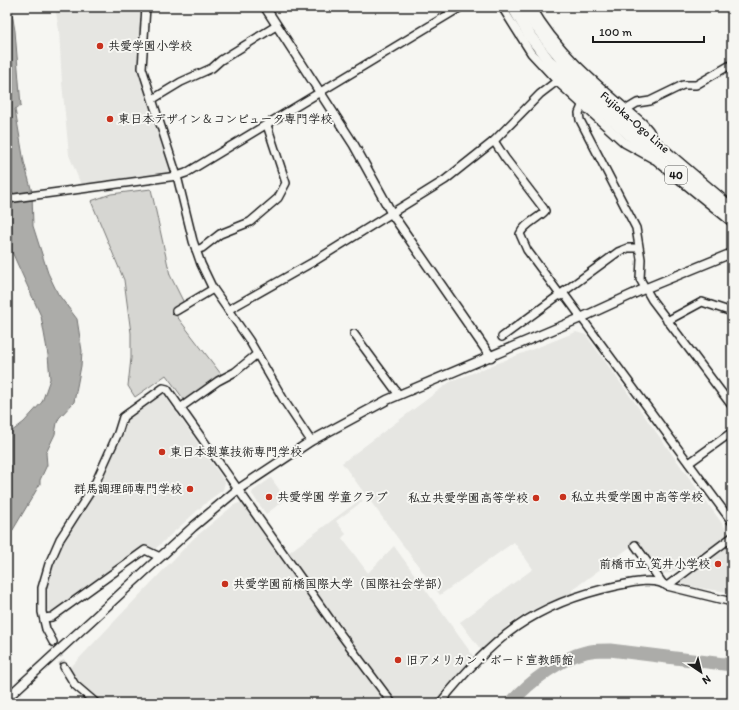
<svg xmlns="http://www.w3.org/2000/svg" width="739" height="710" viewBox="0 0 739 710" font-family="Itim,'Klee One',sans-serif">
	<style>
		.built { fill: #e6e6e2 }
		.green { fill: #d6d6d2; stroke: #797977 }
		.water { fill: #acaca9; stroke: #727271 }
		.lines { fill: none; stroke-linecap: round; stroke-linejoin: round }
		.river { stroke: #acaca9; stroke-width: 13 }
		.minor-tunnel { stroke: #d5d5d2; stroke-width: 7; stroke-dasharray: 7 3.5; stroke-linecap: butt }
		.minor-casing { stroke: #1c1c1c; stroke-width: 10 }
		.tertiary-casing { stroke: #1c1c1c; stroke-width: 11 }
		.primary-casing { stroke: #1c1c1c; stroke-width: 14 }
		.minor { stroke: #f6f6f2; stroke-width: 7 }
		.tertiary { stroke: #f6f6f2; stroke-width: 8 }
		.primary { stroke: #f6f6f2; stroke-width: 11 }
		.poi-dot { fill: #c8321e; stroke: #f6f6f2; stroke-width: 1.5 }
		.labels { text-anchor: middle; stroke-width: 4; stroke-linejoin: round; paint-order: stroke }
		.shield { fill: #f6f6f2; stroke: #5d5d5c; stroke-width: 1 }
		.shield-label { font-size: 11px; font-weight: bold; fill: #1c1c1c }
		.poi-label { font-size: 12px; font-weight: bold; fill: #1c1c1c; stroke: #f6f6f2; text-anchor: start }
		.street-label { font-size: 12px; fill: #1c1c1c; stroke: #f6f6f2 }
	</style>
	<rect width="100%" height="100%" fill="#f6f6f2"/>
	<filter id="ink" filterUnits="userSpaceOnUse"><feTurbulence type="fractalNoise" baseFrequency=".025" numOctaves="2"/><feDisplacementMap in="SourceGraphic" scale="8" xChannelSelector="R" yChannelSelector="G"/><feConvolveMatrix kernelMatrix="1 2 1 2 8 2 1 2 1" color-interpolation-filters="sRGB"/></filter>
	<g filter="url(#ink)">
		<g class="built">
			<polygon points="55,7 143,7 138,63 171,173 81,185 69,155 62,83 59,30"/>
			<polygon points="576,332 586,335 729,533 728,537 707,553 671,573 660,574 637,542 572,590 572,593 536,608 511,623 481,650 460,622 533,569 514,542 440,595 342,463 450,382"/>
			<polygon points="162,392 225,482 223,490 209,500 154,550 146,546 52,613 47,610 48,580 59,548 84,510 122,432 125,418"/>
			<polygon points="271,478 286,499 266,514 252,494 253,491"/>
			<polygon points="361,499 363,501 336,521 346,534 342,538 368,573 394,546 474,657 435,703 397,703 288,553"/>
			<polygon points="239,503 243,504 387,703 100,703 79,685 69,669 193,539 234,505"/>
			<polygon points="732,543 732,598 729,592 677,585"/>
		</g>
		<polygon class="green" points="151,189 170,275 184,303 172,310 221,374 185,401 166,375 135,397 128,386 131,358 131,333 124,280 91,201 111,194"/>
		<polygon class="water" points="7,7 11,7 15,31 21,106 15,109 24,162 32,192 33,226 48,273 58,294 77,319 82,351 81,366 74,402 59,418 57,423 55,434 46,453 47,465 40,480 40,484 7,540 7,435 24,422 42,402 50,379 48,355 41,316 7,241"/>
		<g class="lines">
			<path class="river" d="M511 703C528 683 564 655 591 651 597 650 604 650 610 650L732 665"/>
			<polyline class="minor-tunnel" points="53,642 64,667"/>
			<g class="minor-casing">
				<g id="minor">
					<polyline points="146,7 142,68 177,176 193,241 201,264 212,287 249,340 285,402 311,441"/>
					<path d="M532 7C559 55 602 88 643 123L649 130 655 141"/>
					<polyline points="153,99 181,82 212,68 221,60 276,26"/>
					<polyline points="582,106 579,113 580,120 636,228 641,259 640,279 652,300 732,406"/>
					<polyline points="627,109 637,103 650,101 683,85 696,85 732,64"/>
					<path d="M494 141 505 158 544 209 545 211C538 219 524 224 520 234L527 250 561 296"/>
					<polyline points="7,199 177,176 186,173 461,7"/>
					<polyline points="196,250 202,248 220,234 250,222 278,198 286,183 267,125"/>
					<polyline points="564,294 732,522"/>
					<polyline points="228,310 313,262 445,180 494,141 540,94 557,81 531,53 502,7"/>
					<polyline points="176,311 213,289"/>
					<polyline points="667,321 702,302 732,312"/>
					<polyline points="354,334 399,395"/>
					<polyline points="502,337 618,252 628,248 638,248"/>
					<polyline points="180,408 218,381 235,372 257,354"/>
					<polyline points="689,463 732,432"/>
					<polyline points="635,545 663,584"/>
					<polyline points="667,586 732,537"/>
					<polyline points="44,618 52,617 145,550 160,557"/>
					<polyline points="53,642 46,629 42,612 42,588 49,564 60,539 94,486 118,433 123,417 163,388 167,389 339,632 392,703"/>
					<polyline points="64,667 75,685 96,703"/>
					<path d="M440 703C493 638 532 604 616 586 630 583 654 577 667 586L732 602"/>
				</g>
			</g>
			<g class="tertiary-casing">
				<g id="tertiary">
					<polyline points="265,7 354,145 392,214 491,357"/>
					<polyline points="557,81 625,143 654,159"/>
					<polyline points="7,698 193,527 237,490 311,441 387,400 583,317 644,289 732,253"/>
				</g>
			</g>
			<g class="primary-casing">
				<g id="primary">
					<polyline points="513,7 530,36 549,61 572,84 662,163 732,220"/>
					<path d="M524 7C540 34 558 56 579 78L732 209"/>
				</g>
			</g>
			<use href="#minor" class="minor"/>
			<use href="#tertiary" class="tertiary"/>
			<use href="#primary" class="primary"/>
		</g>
	</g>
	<g class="poi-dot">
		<circle cx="100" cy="46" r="4"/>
		<circle cx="110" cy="119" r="4"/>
		<circle cx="162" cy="452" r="4"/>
		<circle cx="190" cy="489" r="4"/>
		<circle cx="269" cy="497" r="4"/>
		<circle cx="563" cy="497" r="4"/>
		<circle cx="536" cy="498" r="4"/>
		<circle cx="718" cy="564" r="4"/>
		<circle cx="225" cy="584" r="4"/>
		<circle cx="398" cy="660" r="4"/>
	</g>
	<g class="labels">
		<rect class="shield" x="665" y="166" width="22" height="18" rx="3"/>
		<g class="shield-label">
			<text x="676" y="179">40</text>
		</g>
		<g class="poi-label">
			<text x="108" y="50">共愛学園小学校</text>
			<text x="118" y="123">東日本デザイン＆コンピュータ専門学校</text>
			<text x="170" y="456">東日本製菓技術専門学校</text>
			<text x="182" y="493" text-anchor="end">群馬調理師専門学校</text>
			<text x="277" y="501">共愛学園 学童クラブ</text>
			<text x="571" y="501">私立共愛学園中高等学校</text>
			<text x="528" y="502" text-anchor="end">私立共愛学園高等学校</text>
			<text x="710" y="568" text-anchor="end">前橋市立 笂井小学校</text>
			<text x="233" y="588">共愛学園前橋国際大学（国際社会学部）</text>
			<text x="406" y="664">旧アメリカン・ボード宣教師館</text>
		</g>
		<g class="street-label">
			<text transform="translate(635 122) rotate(41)" y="4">Fujioka-Ogo Line</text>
		</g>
	</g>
	<rect width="739" height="710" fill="none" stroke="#f6f6f2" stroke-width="24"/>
	<rect x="12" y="12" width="715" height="686" fill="none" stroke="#1c1c1c" stroke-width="1.5" filter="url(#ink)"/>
	<g transform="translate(701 672) rotate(145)" stroke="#f6f6f2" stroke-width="3" paint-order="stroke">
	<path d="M0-3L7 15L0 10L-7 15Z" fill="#1c1c1c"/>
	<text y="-6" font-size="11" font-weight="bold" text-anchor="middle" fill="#1c1c1c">N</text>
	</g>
	<path d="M593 36v6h111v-6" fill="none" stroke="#1c1c1c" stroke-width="2"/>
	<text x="599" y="36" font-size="12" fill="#1c1c1c" stroke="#f6f6f2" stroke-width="3" paint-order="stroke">100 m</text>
</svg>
